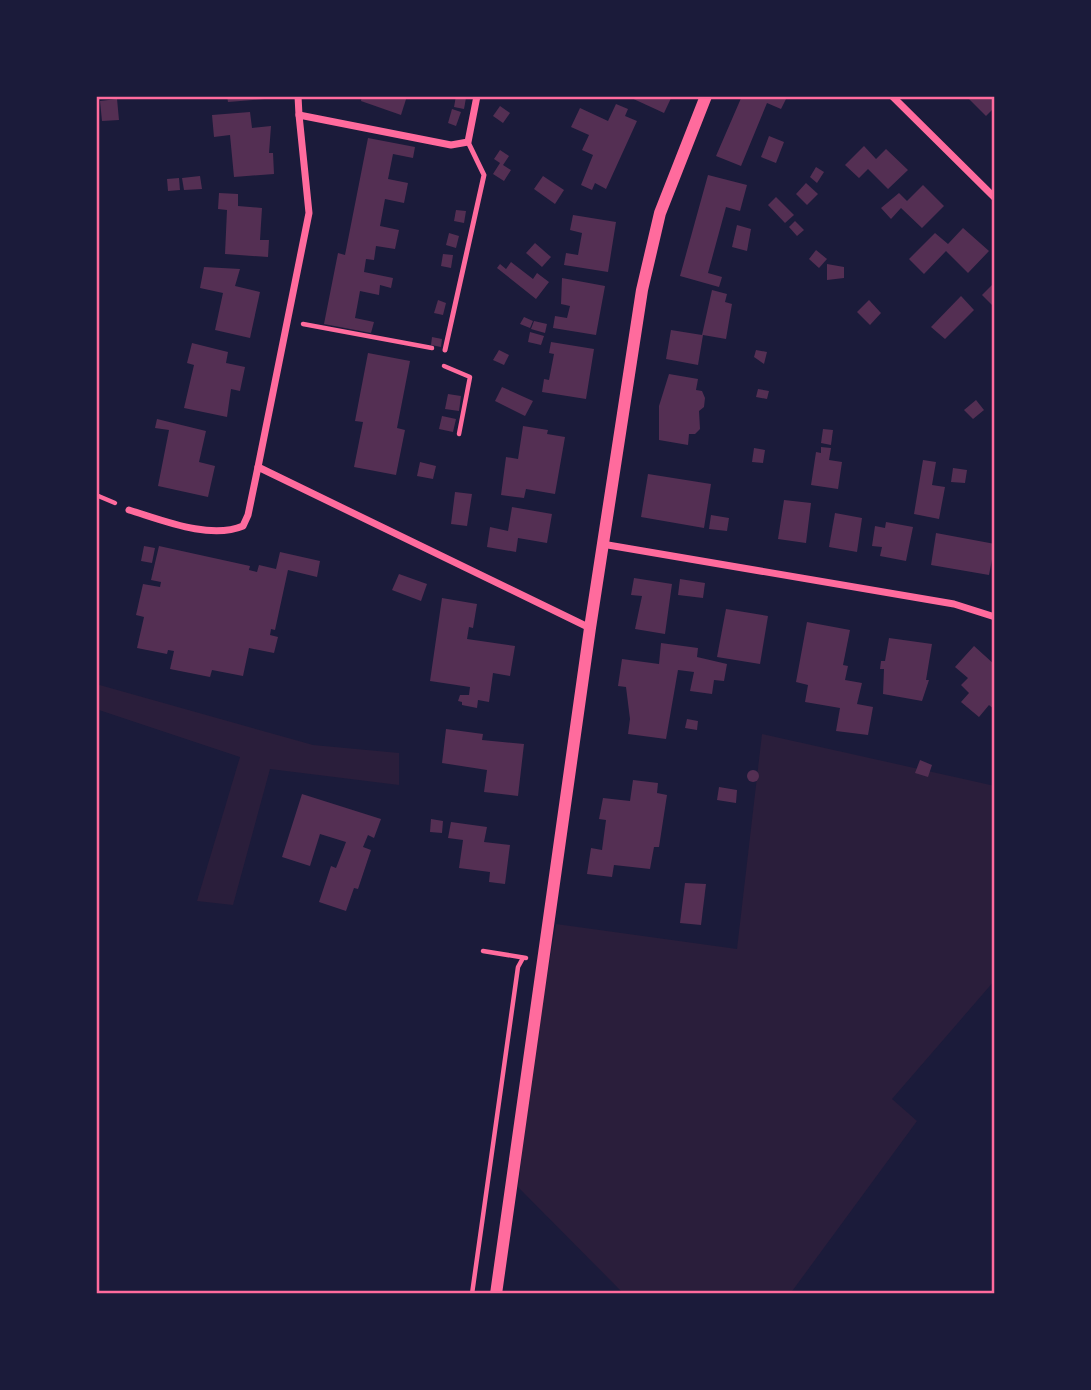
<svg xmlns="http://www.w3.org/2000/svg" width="1091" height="1390" viewBox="0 0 1091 1390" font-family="'Noto Sans',sans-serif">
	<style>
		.green { fill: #2a1e3b }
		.building { fill: #542f53 }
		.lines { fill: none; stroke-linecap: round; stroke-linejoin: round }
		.path { stroke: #ff6b9d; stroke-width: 4.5 }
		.service { stroke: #ff6b9d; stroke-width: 5 }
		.minor { stroke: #ff6b9d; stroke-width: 7 }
		.tertiary { stroke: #ff6b9d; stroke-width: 12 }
		.neatline { fill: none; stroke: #ff6b9d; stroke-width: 2.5 }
	</style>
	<rect width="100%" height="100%" fill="#1b1b3a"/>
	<g class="green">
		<polygon points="96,684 313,745 399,753 399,785 270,769 233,905 197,901 240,757 96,709"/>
		<polygon points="762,734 995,786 995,980 892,1099 917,1121 790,1294 624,1294 518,1187 535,1045 556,924 737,949"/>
	</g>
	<g class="building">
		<polygon points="227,96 265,96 265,99 228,102"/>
		<polygon points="362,96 407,96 401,115 361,101"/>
		<polygon points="456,96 466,98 464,109 454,107"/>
		<polygon points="627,96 672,96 664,113"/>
		<polygon points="742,96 786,99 781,109 767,103 741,166 716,156"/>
		<polygon points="966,96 995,96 995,107 986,116"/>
		<polygon points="117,99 119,120 102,121 100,101"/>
		<polygon points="616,104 628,109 625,116 637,121 606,189 595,183 592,190 581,185 593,155 582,150 589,135 571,127 580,108 608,121"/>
		<polygon points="500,106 510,113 503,123 493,116"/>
		<polygon points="452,109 461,112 456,126 448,123"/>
		<polygon points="250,112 252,128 271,126 269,153 273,153 274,174 234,177 230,135 214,137 212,115"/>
		<polygon points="769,136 784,142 776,163 761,157"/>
		<polygon points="368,138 415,147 413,158 393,154 388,179 408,183 404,203 385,199 380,226 399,230 395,249 376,246 374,260 366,259 364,272 393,278 391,288 380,285 379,295 360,291 355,318 374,322 371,333 324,324 338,253 345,255"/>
		<polygon points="864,146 876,159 886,149 908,170 888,189 868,169 859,178 845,165"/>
		<polygon points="500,150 509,156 503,165 511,170 504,181 493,174 500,163 494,159"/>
		<polygon points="816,167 824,172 817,183 810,177"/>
		<polygon points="708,175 747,185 740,211 726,207 708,273 722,277 719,287 680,276"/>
		<polygon points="200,176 202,189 184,190 182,178"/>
		<polygon points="543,176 564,190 555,204 534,189"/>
		<polygon points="179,178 180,190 168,191 167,179"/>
		<polygon points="806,183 818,194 807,205 796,194"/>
		<polygon points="923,185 944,206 922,228 901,208 891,219 881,208 899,193 907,201"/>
		<polygon points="219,193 238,194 238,206 262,208 260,240 269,240 268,257 225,254 227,210 218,209"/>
		<polygon points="776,197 794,215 785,223 768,205"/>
		<polygon points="456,210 466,211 464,223 454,221"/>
		<polygon points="573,215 616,222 608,272 564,265 566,253 578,255 582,233 570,230"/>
		<polygon points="795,221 804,230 797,236 789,227"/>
		<polygon points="737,225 751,229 747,251 732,247"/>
		<polygon points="963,228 989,251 968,273 946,251 924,274 909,259 935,233 948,244"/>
		<polygon points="449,233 459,236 456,248 446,245"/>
		<polygon points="535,243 551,257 542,267 526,253"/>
		<polygon points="816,250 827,259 819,268 809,259"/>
		<polygon points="443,254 453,255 451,268 441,266"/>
		<polygon points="511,262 533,279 537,273 549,282 536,299 497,268 500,264 506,269"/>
		<polygon points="827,264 844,267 844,278 827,280"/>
		<polygon points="204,267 240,269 235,286 260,292 250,338 215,330 223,293 200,288"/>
		<polygon points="562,278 605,286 596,335 553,328 555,316 567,318 570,306 561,304"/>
		<polygon points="995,282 995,308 982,295"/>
		<polygon points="712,290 727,294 725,302 732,304 726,339 703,335 698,365 666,359 671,330 702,335"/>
		<polygon points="961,296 974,310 945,339 931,327"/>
		<polygon points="438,300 446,303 443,315 434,313"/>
		<polygon points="869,300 881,313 870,325 857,312"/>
		<polygon points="524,317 533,321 530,328 520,324"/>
		<polygon points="534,321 547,324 545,333 531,329"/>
		<polygon points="530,332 544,336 541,345 528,342"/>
		<polygon points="432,337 442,339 441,347 431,345"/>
		<polygon points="551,342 594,349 586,399 542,392 544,379 549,380 554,354 549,353"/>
		<polygon points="192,343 228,352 226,363 245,367 240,391 231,389 227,417 184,408 194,365 187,363"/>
		<polygon points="499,350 509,355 504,365 493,360"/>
		<polygon points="756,350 767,352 764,364 754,357"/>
		<polygon points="368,353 410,361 397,428 405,430 396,475 354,467 363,422 355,421"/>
		<polygon points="669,374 698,379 696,390 702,391 705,398 704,407 699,411 700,429 695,434 689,434 688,445 659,440 659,406"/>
		<polygon points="502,387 533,401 525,416 495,401"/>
		<polygon points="758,389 769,391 767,399 756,397"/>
		<polygon points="448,394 461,396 459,411 445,409"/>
		<polygon points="976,400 984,410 973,419 964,410"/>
		<polygon points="442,416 456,419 453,432 439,429"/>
		<polygon points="157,419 206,431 199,462 215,466 208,497 158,486 169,430 155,428"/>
		<polygon points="523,426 548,430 547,434 565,437 555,494 526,489 524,498 501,495 506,457 518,459"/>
		<polygon points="823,429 833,430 831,445 821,443"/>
		<polygon points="821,447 831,448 829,460 842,462 838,489 811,485 816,452 821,453"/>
		<polygon points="754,448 765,450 763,463 752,462"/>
		<polygon points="923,460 936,462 932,485 945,487 939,519 914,514"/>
		<polygon points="420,462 436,466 433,479 417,476"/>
		<polygon points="953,468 967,470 965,483 951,482"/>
		<polygon points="648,474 711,484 704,528 641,517"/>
		<polygon points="455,492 472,494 467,526 451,524"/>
		<polygon points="784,500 811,503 806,543 778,539"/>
		<polygon points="512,507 552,514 547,543 518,538 516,552 487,547 490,527 508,531"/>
		<polygon points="835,513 862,518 857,552 829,547"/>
		<polygon points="711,515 729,518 727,531 709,529"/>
		<polygon points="886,522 913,527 906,561 880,556 882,547 872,546 875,526 885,528"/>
		<polygon points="936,533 995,544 989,575 931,565"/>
		<polygon points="144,546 155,548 152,563 141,561"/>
		<polygon points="159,546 250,566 249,570 257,572 259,565 276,569 280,552 320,561 317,577 288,570 275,630 271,629 270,635 278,637 274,653 249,648 243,676 212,670 210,677 170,669 174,651 168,650 167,654 137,648 144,617 136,615 143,584 160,587 161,582 151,580"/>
		<polygon points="399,574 427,584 421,601 392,590"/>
		<polygon points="634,578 672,584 665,634 635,629 642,596 631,595"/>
		<polygon points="680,579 705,583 703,598 678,595"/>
		<polygon points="442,598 477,604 473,628 469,627 467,639 515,646 510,676 493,673 489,702 478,700 477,708 462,705 462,702 458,701 460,695 469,695 470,687 430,681"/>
		<polygon points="726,609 768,616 760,664 717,657"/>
		<polygon points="807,622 850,630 843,665 848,666 845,680 862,683 857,704 873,707 868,735 836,731 840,708 805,702 808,685 796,682"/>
		<polygon points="889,638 932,644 926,680 929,680 922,701 883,694 884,669 880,669 881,661 885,661"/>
		<polygon points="661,643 698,648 697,657 727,664 724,681 714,680 712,694 690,691 694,672 678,670 666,739 628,734 630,719 626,687 618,686 622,659 659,664"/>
		<polygon points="974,646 995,665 995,710 989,705 979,717 961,702 969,693 961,685 968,678 955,667"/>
		<polygon points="687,719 698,721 697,730 685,728"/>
		<polygon points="446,729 483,734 482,740 524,744 518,796 484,792 487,770 442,763"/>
		<polygon points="920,760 932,765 928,777 915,773"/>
		<circle cx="753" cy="776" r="6"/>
		<polygon points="633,780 658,783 657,793 667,795 659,847 654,847 650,869 614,865 612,877 587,874 591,848 602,850 606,820 599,819 603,798 630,801"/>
		<polygon points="719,787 737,790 736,803 717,800"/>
		<polygon points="302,794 381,819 374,838 368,835 363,847 371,850 358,889 354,888 346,911 319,902 331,866 336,868 346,842 320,834 310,866 282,857"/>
		<polygon points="431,819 443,821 442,833 430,832"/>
		<polygon points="451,822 487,827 484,842 510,845 505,884 489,882 490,872 459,868 463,840 448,838"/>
		<polygon points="685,883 706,884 701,925 680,923"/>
	</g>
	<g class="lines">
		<g class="path">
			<polyline points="303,324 432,348"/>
			<polyline points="444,366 470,377 459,434"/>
			<polyline points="96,495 115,503"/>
			<polyline points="483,951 526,958"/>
			<polyline points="472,1294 518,967 523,958"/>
		</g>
		<polyline class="service" points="445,350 484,175 468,142"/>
		<g class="minor">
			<polyline points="298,96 299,115"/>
			<polyline points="892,96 995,198"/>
			<polyline points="258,467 309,213 299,115 451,145 468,142 477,96"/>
			<path d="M129 510C162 520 210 540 243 526L248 515 258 467 590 628"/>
			<polyline points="602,544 954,604 995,617"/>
		</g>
		<polyline class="tertiary" points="496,1294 590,628 642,290 660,213 706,96"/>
	</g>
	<rect width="1091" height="1390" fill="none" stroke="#1b1b3a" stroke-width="196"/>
	<rect x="98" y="98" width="895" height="1194" class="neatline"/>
</svg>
